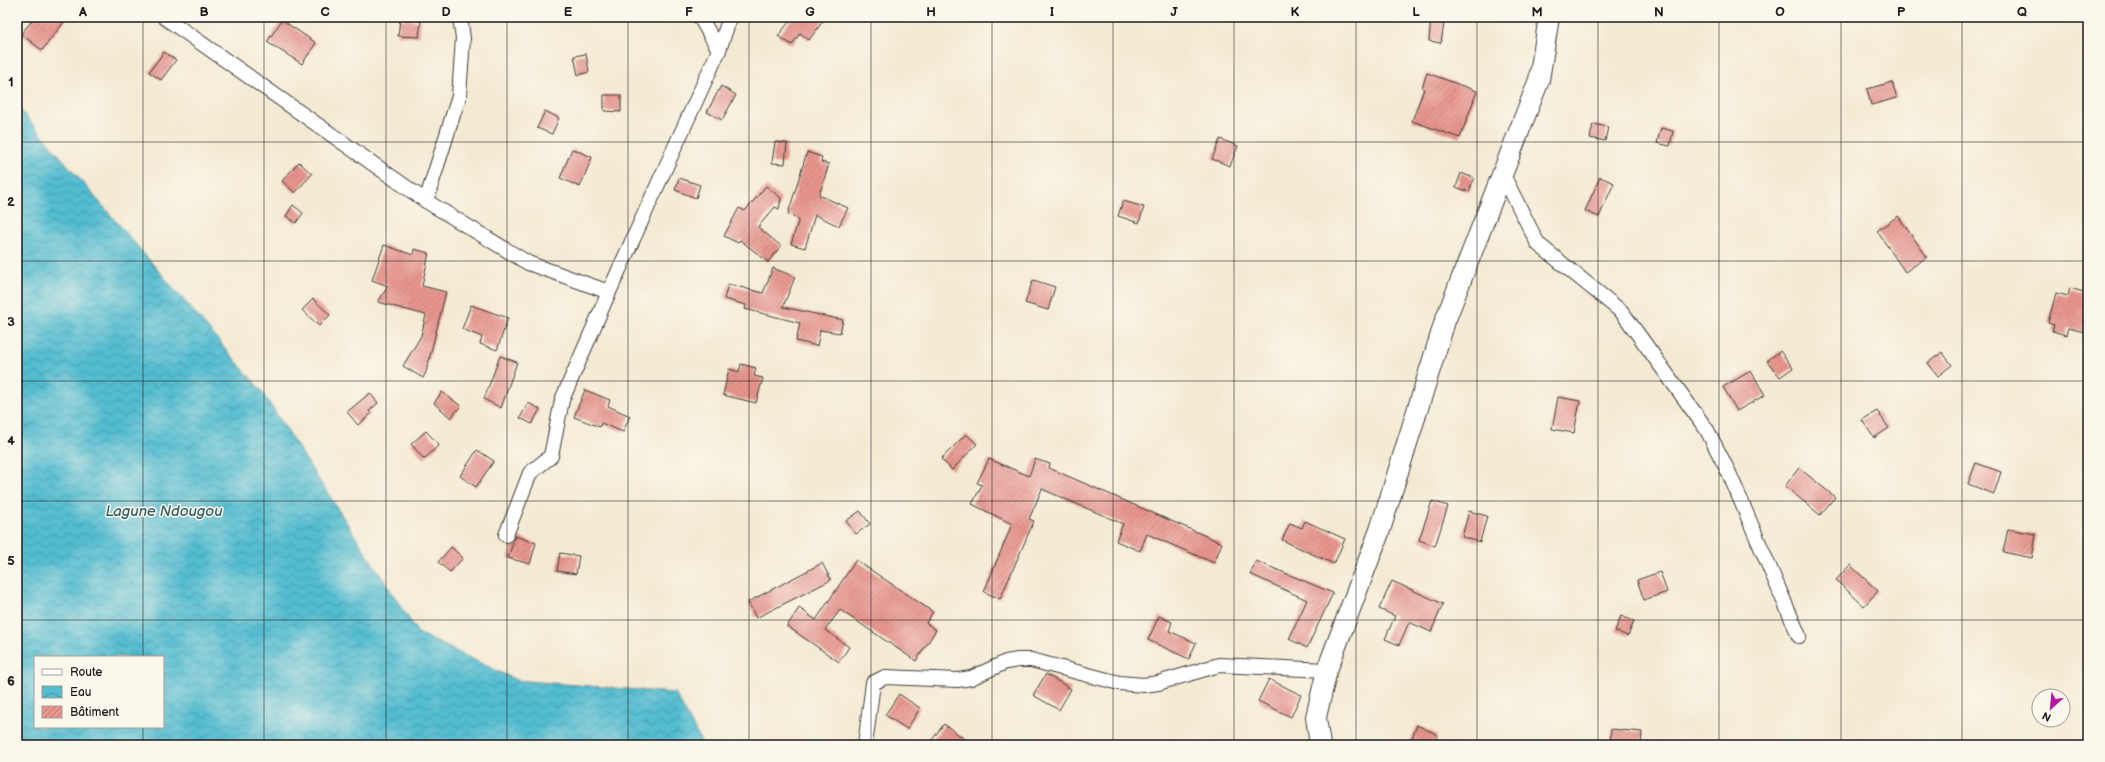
<svg xmlns="http://www.w3.org/2000/svg" width="2105" height="762" viewBox="0 0 2105 762" font-family="'Balsamiq Sans',sans-serif">
	<style>
		.water { fill: url(#water-waves); stroke: #386c76; fill-rule: evenodd }
		.building { fill: url(#building-hatch) }
		.lines { fill: none; stroke-linecap: round; stroke-linejoin: round }
		.street-casing { stroke: #3c3b37; stroke-width: 16 }
		.secondary-casing { stroke: #3c3b37; stroke-width: 22 }
		.street { stroke: #fff; stroke-width: 14 }
		.secondary { stroke: #fff; stroke-width: 20 }
		.grid { fill: none; stroke: #1c1c1c; stroke-width: 1; stroke-opacity: 0.55 }
		.labels { text-anchor: middle; stroke-width: 3; stroke-linejoin: round; paint-order: stroke }
		.water-label { font-size: 15px; font-style: italic; fill: #325c64; stroke: #fbf7ec }
		.neatline { fill: none; stroke: #1c1c1c; stroke-width: 1.5 }
		.grid-label { font-size: 13px; text-anchor: middle; font-weight: bold; fill: #1c1c1c }
	</style>
	<defs>
		<pattern id="water-waves" width="16" height="10" patternUnits="userSpaceOnUse"><rect width="16" height="10" fill="#53bcd0"/><path d="M0 5q4-4 8 0t8 0" fill="none" stroke="#4498a8"/></pattern>
		<pattern id="building-hatch" width="6" height="6" patternUnits="userSpaceOnUse"><rect width="6" height="6" fill="#e8958e"/><path d="M-1 1l2-2M0 6l6-6M5 7l2-2" fill="none" stroke="#bb7973"/></pattern>
	</defs>
	<rect width="100%" height="100%" fill="#fbf7ec"/>
	<filter id="ink" filterUnits="userSpaceOnUse"><feTurbulence type="fractalNoise" baseFrequency=".025" numOctaves="2"/><feDisplacementMap in="SourceGraphic" scale="8" xChannelSelector="R" yChannelSelector="G"/><feConvolveMatrix kernelMatrix="1 2 1 2 8 2 1 2 1" color-interpolation-filters="sRGB"/></filter>
	<filter id="wash" filterUnits="userSpaceOnUse"><feTurbulence type="fractalNoise" baseFrequency=".012" numOctaves="4" result="noise"/><feDisplacementMap in="SourceGraphic" scale="16" xChannelSelector="R" yChannelSelector="G"/><feGaussianBlur stdDeviation="0.9" result="paint"/><feColorMatrix in="noise" values="0 0 0 0 0 0 0 0 0 0 0 0 0 0 0 0 0 1.4 0 .05"/><feComposite in="paint" operator="in"/></filter>
	<g filter="url(#wash)">
		<rect width="100%" height="100%" fill="#f4ead3"/>
		<path class="water" d="M17 106 260 389 418 633 516 680 675 693 703 745H17ZM35 657H163V727H35Z"/>
		<g id="blocks">
			<g class="building">
				<polygon points="35,17 68,17 42,50 21,34"/>
				<polygon points="793,17 826,17 809,40 800,33 792,45 778,36"/>
				<polygon points="1431,17 1445,17 1441,43 1429,41"/>
				<polygon points="400,19 421,21 419,37 398,36"/>
				<polygon points="282,20 316,43 302,64 267,42"/>
				<polygon points="164,52 176,60 161,80 149,72"/>
				<polygon points="586,54 589,72 578,75 574,56"/>
				<polygon points="1427,73 1477,91 1460,138 1412,121 1424,89 1422,88"/>
				<polygon points="1892,82 1897,98 1871,105 1867,89"/>
				<polygon points="721,86 736,95 722,120 707,112"/>
				<polygon points="604,95 621,95 621,112 604,111"/>
				<polygon points="545,111 559,118 552,134 537,128"/>
				<polygon points="1593,124 1608,127 1605,141 1590,138"/>
				<polygon points="1661,128 1673,131 1670,146 1657,143"/>
				<polygon points="1220,139 1238,146 1230,166 1212,159"/>
				<polygon points="775,142 787,143 785,164 772,163"/>
				<polygon points="572,149 592,157 580,187 560,178"/>
				<polygon points="807,152 822,157 821,162 829,164 819,195 848,208 839,226 815,215 805,248 791,244 799,219 788,214"/>
				<polygon points="299,162 312,174 295,193 282,181"/>
				<polygon points="1461,173 1474,178 1469,192 1456,187"/>
				<polygon points="1600,177 1614,183 1599,217 1585,211"/>
				<polygon points="679,178 700,185 696,198 675,190"/>
				<polygon points="766,186 781,198 779,209 775,207 758,227 781,246 768,262 740,240 738,243 724,236 739,208 745,211"/>
				<polygon points="1123,201 1144,207 1139,223 1118,216"/>
				<polygon points="293,205 303,213 296,223 286,216"/>
				<polygon points="1898,216 1927,257 1905,272 1877,231"/>
				<polygon points="384,245 413,255 414,249 429,253 422,286 446,292 426,372 423,378 403,366 421,336 426,315 378,302 388,286 372,280"/>
				<polygon points="773,268 795,277 783,307 843,320 840,333 820,330 817,346 796,341 800,323 745,309 746,305 724,299 728,284 763,293"/>
				<polygon points="1033,280 1055,287 1048,310 1025,303"/>
				<polygon points="2070,288 2087,293 2085,300 2088,301 2088,333 2068,328 2066,335 2052,331 2054,325 2048,323 2056,293 2068,296"/>
				<polygon points="313,299 330,315 319,326 302,310"/>
				<polygon points="471,305 508,318 497,350 480,344 482,337 462,329"/>
				<polygon points="1780,351 1793,368 1780,377 1767,361"/>
				<polygon points="1942,352 1952,365 1938,376 1928,363"/>
				<polygon points="500,356 517,362 501,408 484,399"/>
				<polygon points="741,364 756,368 754,376 763,378 756,403 723,395 729,369 739,372"/>
				<polygon points="1751,371 1765,395 1737,411 1723,387"/>
				<polygon points="585,390 610,400 608,406 630,416 623,432 601,423 600,427 574,417"/>
				<polygon points="442,392 461,406 451,418 434,403"/>
				<polygon points="370,393 378,403 369,411 371,414 358,425 347,412"/>
				<polygon points="1558,397 1580,401 1574,433 1552,429"/>
				<polygon points="528,403 540,409 532,424 520,418"/>
				<polygon points="1877,411 1889,428 1874,438 1862,420"/>
				<polygon points="426,431 439,445 424,459 411,444"/>
				<polygon points="966,434 977,444 952,470 941,459"/>
				<polygon points="477,450 494,461 476,487 460,476"/>
				<polygon points="989,459 1029,476 1035,459 1050,464 1049,468 1222,543 1214,563 1147,534 1140,551 1116,541 1123,524 1042,489 1029,519 1034,521 1000,599 984,592 1012,524 972,504 982,485 977,483"/>
				<polygon points="1976,463 2001,472 1994,494 1968,484"/>
				<polygon points="1799,468 1835,497 1820,515 1785,486"/>
				<polygon points="1432,501 1448,506 1435,546 1419,540"/>
				<polygon points="860,511 870,524 856,534 846,521"/>
				<polygon points="1469,511 1487,516 1480,542 1462,537"/>
				<polygon points="1305,521 1345,539 1334,564 1282,540 1290,523 1302,528"/>
				<polygon points="2008,529 2036,534 2032,558 2003,552"/>
				<polygon points="515,536 536,543 530,564 508,558"/>
				<polygon points="451,547 463,558 450,572 438,562"/>
				<polygon points="560,553 579,556 576,574 557,571"/>
				<polygon points="856,560 933,612 926,623 936,630 916,661 840,610 825,630 849,647 839,662 787,626 799,608 816,620"/>
				<polygon points="1256,561 1333,593 1307,648 1289,639 1307,600 1250,574"/>
				<polygon points="822,563 831,580 756,618 748,602"/>
				<polygon points="1850,565 1878,591 1864,606 1836,580"/>
				<polygon points="1660,572 1667,592 1644,600 1637,580"/>
				<polygon points="1392,581 1443,604 1431,632 1409,622 1399,645 1385,639 1395,616 1379,609"/>
				<polygon points="1159,616 1172,622 1169,631 1196,643 1189,659 1148,640"/>
				<polygon points="1621,616 1634,621 1628,636 1615,631"/>
				<polygon points="1046,674 1071,689 1059,710 1033,695"/>
				<polygon points="1269,679 1301,695 1291,717 1258,701"/>
				<polygon points="899,694 920,708 907,729 885,715"/>
				<polygon points="944,724 973,745 928,745"/>
				<polygon points="1417,725 1438,735 1434,745 1409,745"/>
				<polygon points="1611,729 1642,732 1641,745 1610,745"/>
			</g>
		</g>
	</g>
	<g filter="url(#ink)">
		<use href="#blocks" fill-opacity="0" stroke="#3c3b37" stroke-width="1"/>
		<g class="lines">
			<g class="street-casing">
				<g id="street">
					<polyline points="164,17 426,201 528,263 609,292"/>
					<polyline points="700,17 719,50"/>
					<polyline points="1503,175 1538,244 1622,312 1707,430 1729,473 1799,636"/>
					<polyline points="426,201 459,96 463,38 460,17"/>
					<polyline points="506,535 530,473 551,456 562,400 609,292 719,50 730,17"/>
					<polyline points="865,745 873,683 885,677 958,680 971,678 1006,662 1018,660 1031,660 1119,683 1144,685 1158,683 1219,665 1327,670"/>
				</g>
			</g>
			<g class="secondary-casing">
				<polyline id="secondary" points="1320,745 1316,717 1327,670 1380,530 1445,321 1539,80 1549,17"/>
			</g>
			<use href="#street" class="street"/>
			<use href="#secondary" class="secondary"/>
		</g>
	</g>
	<path class="grid" d="M143 17V657M264 17V745M386 17V745M507 17V745M628 17V745M749 17V745M871 17V745M992 17V745M1113 17V745M1234 17V745M1356 17V745M1477 17V745M1598 17V745M1719 17V745M1841 17V745M1962 17V745M17 142H2088M17 261H2088M17 381H2088M17 501H2088M17 620H2088M143 727V745"/>
	<g class="labels">
		<g class="water-label">
			<text x="164" y="516">Lagune Ndougou</text>
		</g>
	</g>
	<rect width="2105" height="762" fill="none" stroke="#fbf7ec" stroke-width="44"/>
	<rect x="34" y="656" width="130" height="72" fill="#fbf7ec" stroke="#a29f99"/>
	<rect x="42" y="669" width="20" height="6" fill="#ffffff" stroke="#a29f99"/>
	<text x="70" y="676" font-size="12" fill="#1c1c1c">Route</text>
	<rect x="42" y="686" width="20" height="12" fill="url(#water-waves)" stroke="#a29f99"/>
	<text x="70" y="696" font-size="12" fill="#1c1c1c">Eau</text>
	<rect x="42" y="706" width="20" height="12" fill="url(#building-hatch)" stroke="#a29f99"/>
	<text x="70" y="716" font-size="12" fill="#1c1c1c">Bâtiment</text>
	<g transform="translate(2051 708) rotate(207)"><circle r="19" fill="#fbf7ec" stroke="#a29f99"/>
	<path d="M0-3L7 15L0 10L-7 15Z" fill="#b5179e"/>
	<text y="-6" font-size="11" font-weight="bold" text-anchor="middle" fill="#1c1c1c">N</text>
	</g>
	<rect x="22" y="22" width="2061" height="718" class="neatline"/>
	<g class="grid-label">
		<text x="83" y="16">A</text>
		<text x="204" y="16">B</text>
		<text x="325" y="16">C</text>
		<text x="446" y="16">D</text>
		<text x="568" y="16">E</text>
		<text x="689" y="16">F</text>
		<text x="810" y="16">G</text>
		<text x="931" y="16">H</text>
		<text x="1052" y="16">I</text>
		<text x="1174" y="16">J</text>
		<text x="1295" y="16">K</text>
		<text x="1416" y="16">L</text>
		<text x="1537" y="16">M</text>
		<text x="1659" y="16">N</text>
		<text x="1780" y="16">O</text>
		<text x="1901" y="16">P</text>
		<text x="2022" y="16">Q</text>
		<text x="11" y="86">1</text>
		<text x="11" y="206">2</text>
		<text x="11" y="326">3</text>
		<text x="11" y="445">4</text>
		<text x="11" y="565">5</text>
		<text x="11" y="685">6</text>
	</g>
</svg>
